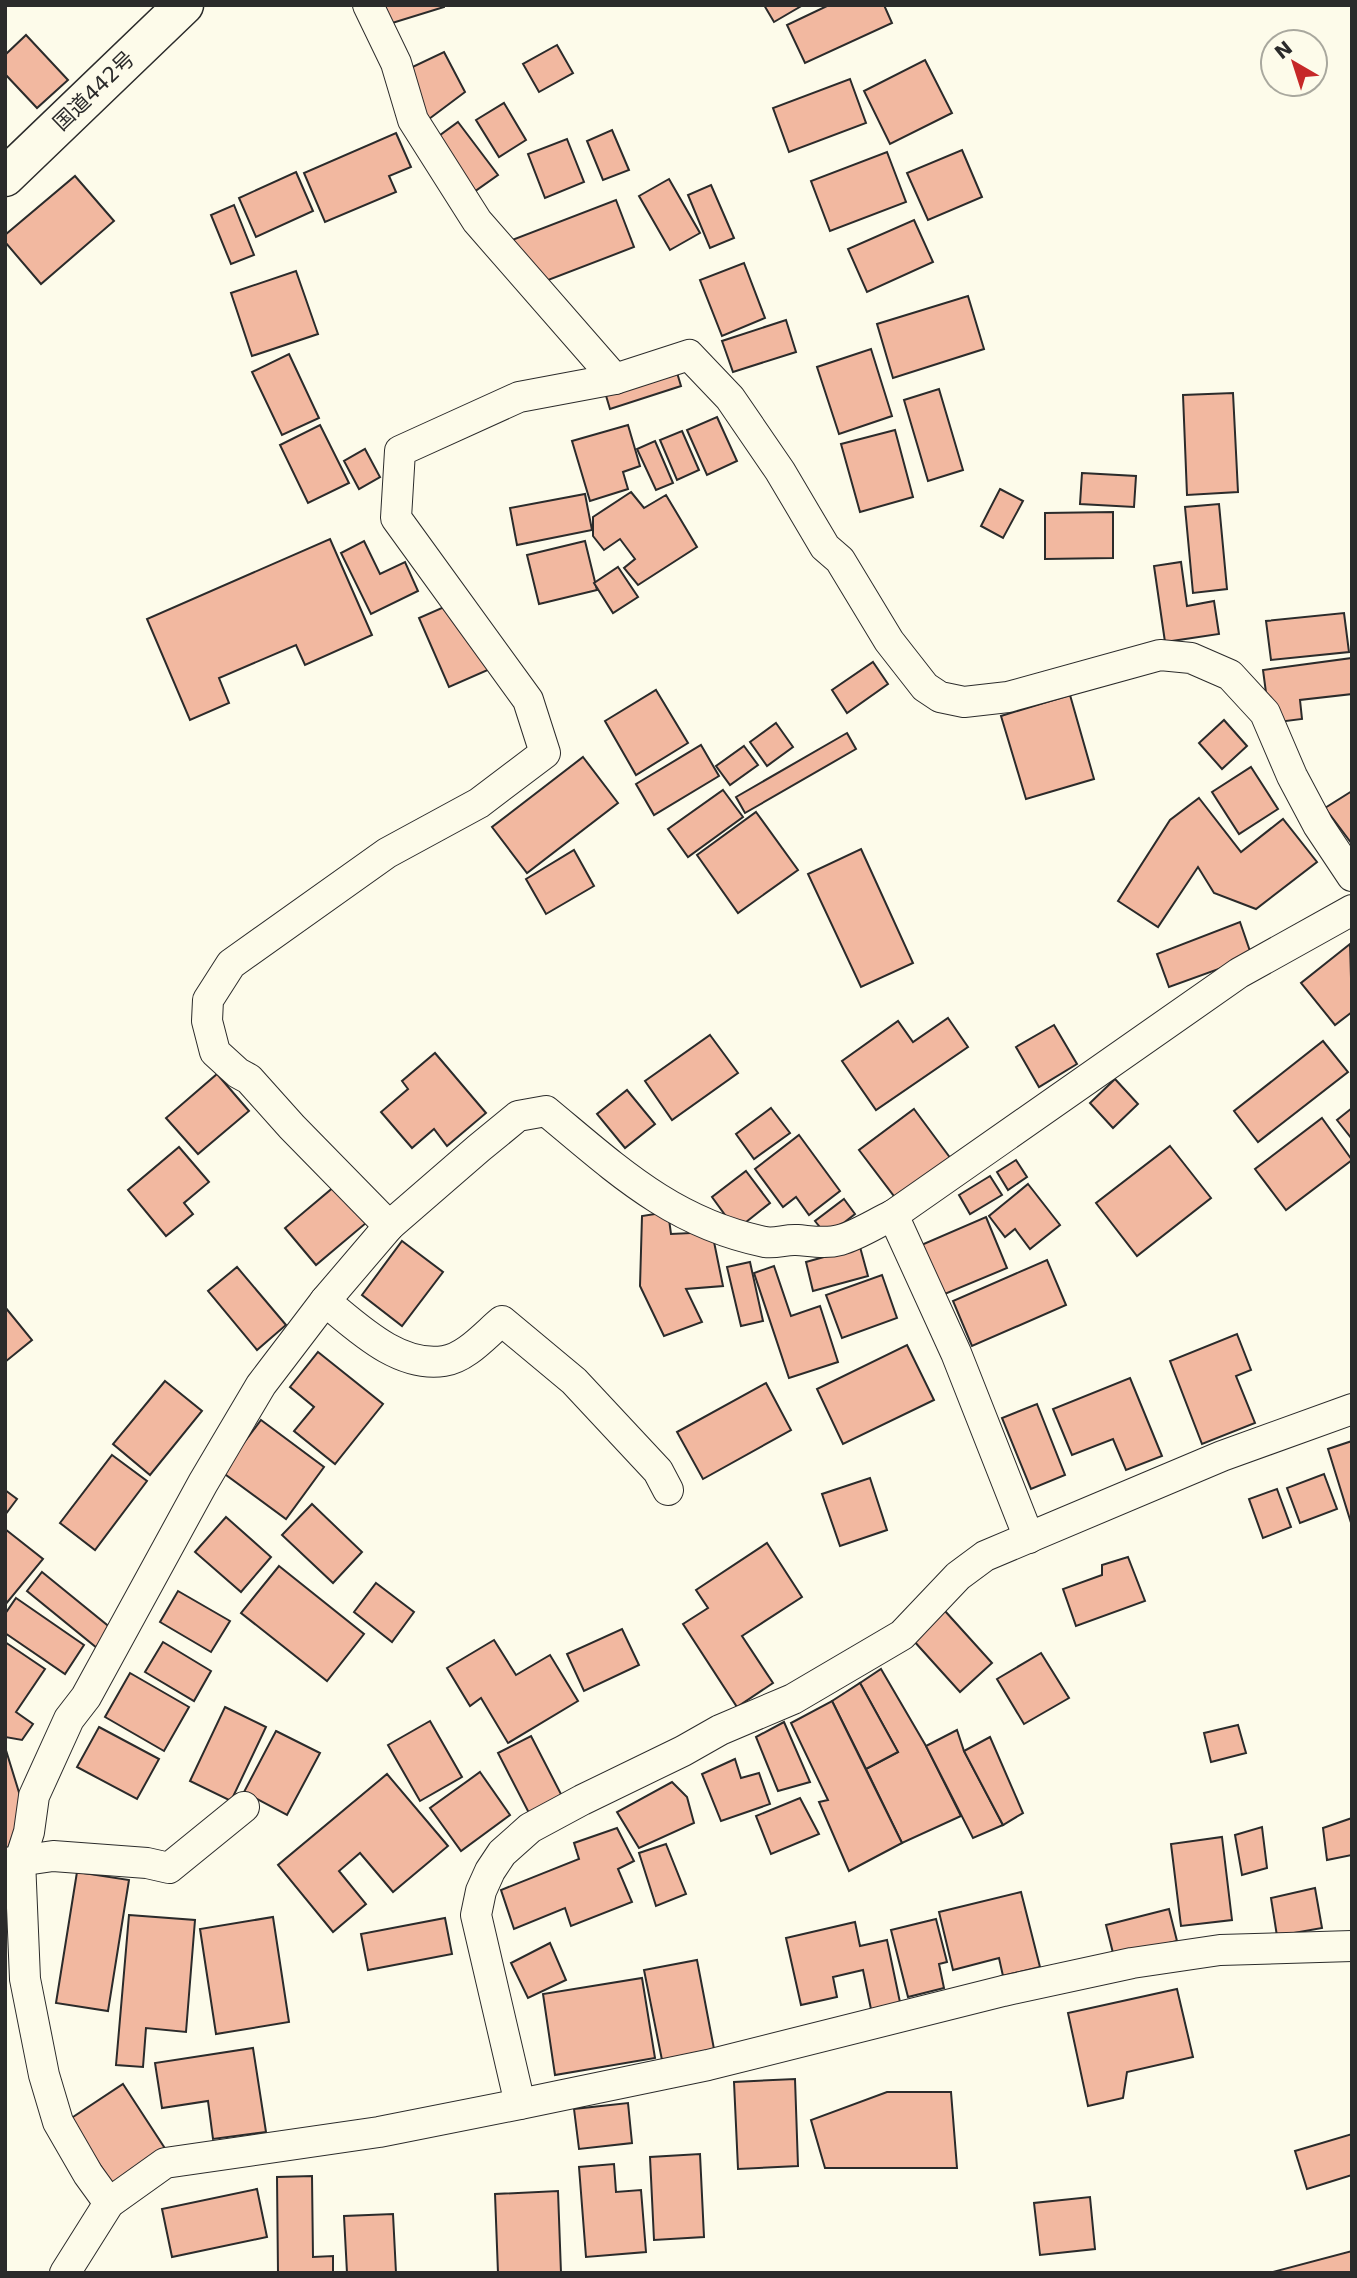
<svg xmlns="http://www.w3.org/2000/svg" width="1357" height="2278" viewBox="0 0 1357 2278" font-family="'DejaVu Sans','Noto Sans JP',sans-serif">
	<style>
		.building { fill: #f2b8a0; stroke: #2b2b2b; stroke-width: 2 }
		.lines { fill: none; stroke-linecap: round; stroke-linejoin: round }
		.minor-casing { stroke: #2b2b2b; stroke-width: 32 }
		.trunk-casing { stroke: #2b2b2b; stroke-width: 41 }
		.minor { stroke: #fdfbea; stroke-width: 30 }
		.trunk { stroke: #fdfbea; stroke-width: 38 }
		.labels { text-anchor: middle; stroke-width: 5; stroke-linejoin: round; paint-order: stroke }
		.street-label { font-size: 21px; fill: #2b2b2b; stroke: #fdfbea }
	</style>
	<rect width="100%" height="100%" fill="#fdfbea"/>
	<g class="building">
		<polygon points="383,5 444,5 444,7 389,24"/>
		<polygon points="764,5 803,5 774,22"/>
		<polygon points="829,5 884,5 892,23 805,63 787,25"/>
		<polygon points="26,35 68,80 37,108 5,74 5,55"/>
		<polygon points="557,45 573,73 539,92 523,64"/>
		<polygon points="444,52 465,92 425,122 404,71"/>
		<polygon points="925,60 952,113 890,144 864,91"/>
		<polygon points="850,79 866,123 789,152 773,108"/>
		<polygon points="504,103 526,140 499,157 476,120"/>
		<polygon points="458,122 498,175 471,194 432,141"/>
		<polygon points="612,130 629,170 603,180 587,141"/>
		<polygon points="396,133 411,167 389,176 396,192 325,222 304,173"/>
		<polygon points="567,139 584,182 545,198 528,154"/>
		<polygon points="962,150 982,197 928,220 907,173"/>
		<polygon points="887,152 906,202 830,231 811,181"/>
		<polygon points="296,172 313,211 256,237 239,198"/>
		<polygon points="75,176 114,221 41,284 5,242 5,235"/>
		<polygon points="669,179 700,233 670,250 639,196"/>
		<polygon points="711,185 734,238 710,248 688,195"/>
		<polygon points="616,200 634,247 530,287 512,240"/>
		<polygon points="234,205 254,255 231,264 211,215"/>
		<polygon points="914,220 933,262 867,292 848,249"/>
		<polygon points="744,263 765,318 722,336 700,280"/>
		<polygon points="296,271 318,334 252,356 231,293"/>
		<polygon points="968,296 984,349 893,378 877,324"/>
		<polygon points="786,320 796,352 733,372 722,341"/>
		<polygon points="871,349 892,416 839,434 817,367"/>
		<polygon points="289,354 319,418 282,435 252,372"/>
		<polygon points="675,366 681,386 610,409 604,389"/>
		<polygon points="939,389 963,470 928,481 904,400"/>
		<polygon points="1233,393 1238,492 1187,495 1183,395"/>
		<polygon points="717,417 737,461 707,475 687,430"/>
		<polygon points="320,425 349,483 308,503 280,445"/>
		<polygon points="628,425 640,466 623,472 628,489 590,501 572,441"/>
		<polygon points="895,430 913,497 860,512 841,444"/>
		<polygon points="682,431 699,470 677,480 660,440"/>
		<polygon points="655,441 673,483 656,490 637,449"/>
		<polygon points="365,449 380,477 359,489 344,461"/>
		<polygon points="1082,473 1136,476 1134,507 1080,504"/>
		<polygon points="1000,489 1023,501 1003,538 981,526"/>
		<polygon points="631,492 644,508 666,495 697,547 638,585 624,568 635,559 620,539 604,550 593,536 593,517"/>
		<polygon points="585,494 592,530 517,545 510,508"/>
		<polygon points="1219,504 1227,589 1193,593 1185,507"/>
		<polygon points="1113,512 1113,558 1045,559 1045,513"/>
		<polygon points="330,539 372,635 305,665 296,645 219,678 229,703 190,720 147,619"/>
		<polygon points="364,541 380,574 405,562 418,591 371,614 341,553"/>
		<polygon points="585,541 597,590 539,604 527,555"/>
		<polygon points="1181,562 1187,606 1214,601 1219,634 1165,642 1154,566"/>
		<polygon points="618,567 638,597 613,613 594,583"/>
		<polygon points="460,600 490,669 449,687 419,618"/>
		<polygon points="1344,613 1349,652 1271,660 1266,621"/>
		<polygon points="1352,658 1352,694 1300,700 1302,719 1270,723 1263,670"/>
		<polygon points="873,662 888,684 847,713 832,690"/>
		<polygon points="656,690 688,743 636,775 605,721"/>
		<polygon points="1070,695 1094,779 1026,799 1001,716"/>
		<polygon points="1224,720 1247,746 1222,769 1199,743"/>
		<polygon points="776,723 793,747 767,766 750,742"/>
		<polygon points="847,733 856,749 745,813 736,797"/>
		<polygon points="701,745 719,776 654,815 636,784"/>
		<polygon points="744,746 758,765 730,785 716,766"/>
		<polygon points="583,757 618,803 527,873 492,827"/>
		<polygon points="1251,767 1278,809 1239,834 1212,792"/>
		<polygon points="723,790 743,817 688,857 668,829"/>
		<polygon points="1352,791 1352,844 1325,808"/>
		<polygon points="1199,798 1241,852 1283,819 1317,862 1256,909 1214,893 1198,867 1158,927 1118,901 1170,820"/>
		<polygon points="756,812 798,870 738,913 697,855"/>
		<polygon points="861,849 913,963 861,987 808,874"/>
		<polygon points="574,850 594,886 546,914 526,879"/>
		<polygon points="1240,922 1252,957 1169,987 1157,954"/>
		<polygon points="1350,944 1352,1012 1335,1025 1301,983"/>
		<polygon points="948,1018 968,1047 876,1110 842,1061 898,1021 913,1042"/>
		<polygon points="1054,1025 1077,1064 1039,1087 1016,1047"/>
		<polygon points="710,1035 738,1073 672,1120 645,1081"/>
		<polygon points="1323,1041 1348,1072 1258,1142 1234,1111"/>
		<polygon points="435,1053 486,1113 447,1146 434,1129 412,1148 381,1112 408,1089 402,1081"/>
		<polygon points="217,1074 249,1111 198,1154 166,1118"/>
		<polygon points="1115,1079 1138,1104 1113,1128 1090,1103"/>
		<polygon points="627,1090 655,1124 625,1148 597,1114"/>
		<polygon points="771,1108 790,1133 754,1159 736,1134"/>
		<polygon points="1352,1108 1352,1139 1337,1120"/>
		<polygon points="914,1109 954,1163 900,1204 859,1150"/>
		<polygon points="1322,1118 1352,1160 1286,1210 1255,1169"/>
		<polygon points="799,1135 840,1191 809,1215 796,1197 783,1207 755,1169"/>
		<polygon points="1170,1146 1211,1198 1137,1256 1096,1203"/>
		<polygon points="179,1147 209,1182 184,1203 193,1214 166,1236 128,1190"/>
		<polygon points="1016,1160 1027,1177 1008,1190 997,1172"/>
		<polygon points="746,1171 770,1203 736,1230 712,1197"/>
		<polygon points="990,1176 1002,1195 970,1214 959,1195"/>
		<polygon points="1028,1184 1060,1225 1030,1249 1015,1229 1005,1237 989,1216"/>
		<polygon points="335,1186 366,1223 316,1265 285,1228"/>
		<polygon points="844,1199 855,1214 827,1236 815,1221"/>
		<polygon points="668,1212 671,1234 712,1232 723,1286 686,1289 702,1322 664,1336 640,1286 642,1216"/>
		<polygon points="986,1217 1007,1268 940,1296 919,1246"/>
		<polygon points="402,1241 443,1272 402,1326 362,1295"/>
		<polygon points="860,1247 868,1276 813,1291 806,1262"/>
		<polygon points="1047,1260 1066,1305 972,1346 953,1301"/>
		<polygon points="750,1262 763,1321 741,1326 727,1267"/>
		<polygon points="774,1266 791,1316 820,1306 838,1362 789,1378 754,1273"/>
		<polygon points="237,1267 286,1325 257,1350 208,1291"/>
		<polygon points="882,1275 897,1318 842,1338 826,1295"/>
		<polygon points="5,1307 32,1340 5,1362"/>
		<polygon points="1237,1334 1251,1370 1236,1376 1255,1423 1202,1444 1170,1361"/>
		<polygon points="907,1345 934,1400 843,1444 817,1389"/>
		<polygon points="318,1352 383,1404 335,1464 294,1431 314,1407 290,1387"/>
		<polygon points="1130,1378 1162,1456 1126,1470 1113,1439 1072,1455 1053,1409"/>
		<polygon points="165,1381 202,1411 150,1475 113,1444"/>
		<polygon points="766,1383 791,1430 703,1479 677,1432"/>
		<polygon points="1037,1404 1065,1475 1031,1489 1002,1418"/>
		<polygon points="261,1420 324,1467 286,1519 222,1472"/>
		<polygon points="1352,1441 1352,1526 1328,1449"/>
		<polygon points="112,1455 147,1481 95,1550 60,1523"/>
		<polygon points="1324,1474 1337,1509 1300,1523 1287,1488"/>
		<polygon points="870,1478 887,1530 840,1546 822,1494"/>
		<polygon points="1277,1489 1291,1527 1263,1538 1249,1499"/>
		<polygon points="5,1490 17,1499 5,1515"/>
		<polygon points="312,1504 362,1552 333,1583 282,1535"/>
		<polygon points="226,1517 271,1557 241,1592 195,1552"/>
		<polygon points="5,1529 43,1559 5,1605"/>
		<polygon points="767,1543 802,1597 742,1636 773,1683 737,1707 683,1624 708,1608 696,1590"/>
		<polygon points="1128,1557 1145,1601 1076,1626 1063,1589 1102,1575 1102,1565"/>
		<polygon points="279,1566 364,1634 327,1681 241,1613"/>
		<polygon points="42,1572 112,1629 97,1648 27,1591"/>
		<polygon points="376,1583 414,1612 392,1642 354,1612"/>
		<polygon points="178,1591 230,1621 211,1652 160,1622"/>
		<polygon points="16,1598 84,1645 65,1674 5,1633 5,1614"/>
		<polygon points="945,1611 992,1663 960,1692 913,1640"/>
		<polygon points="622,1629 639,1665 584,1691 567,1654"/>
		<polygon points="494,1640 516,1675 550,1655 578,1701 508,1743 481,1698 470,1706 447,1668"/>
		<polygon points="5,1642 45,1669 16,1712 33,1724 22,1740 5,1737"/>
		<polygon points="163,1642 211,1671 194,1701 145,1672"/>
		<polygon points="1041,1653 1069,1698 1024,1724 997,1679"/>
		<polygon points="881,1669 926,1746 961,1816 902,1843 866,1769 898,1752 860,1683"/>
		<polygon points="130,1673 189,1707 164,1751 105,1717"/>
		<polygon points="860,1683 898,1752 866,1769 832,1701"/>
		<polygon points="832,1701 902,1843 849,1871 819,1802 828,1800 791,1723"/>
		<polygon points="225,1707 266,1727 231,1801 190,1781"/>
		<polygon points="430,1721 462,1777 420,1801 388,1745"/>
		<polygon points="784,1722 810,1782 778,1791 756,1737"/>
		<polygon points="1238,1725 1246,1753 1211,1762 1204,1733"/>
		<polygon points="99,1727 159,1759 137,1799 77,1767"/>
		<polygon points="957,1730 964,1751 1003,1825 973,1838 926,1746"/>
		<polygon points="276,1731 320,1753 287,1815 244,1792"/>
		<polygon points="531,1736 563,1798 530,1815 498,1753"/>
		<polygon points="990,1737 1023,1813 1003,1825 964,1751"/>
		<polygon points="5,1747 34,1841 5,1850"/>
		<polygon points="735,1759 741,1778 759,1773 770,1804 721,1821 702,1774"/>
		<polygon points="480,1772 510,1815 461,1851 430,1808"/>
		<polygon points="387,1774 448,1846 393,1892 360,1853 339,1871 366,1904 333,1932 278,1865"/>
		<polygon points="672,1782 687,1797 694,1823 639,1848 617,1812"/>
		<polygon points="800,1798 819,1834 771,1854 756,1816"/>
		<polygon points="1352,1818 1352,1855 1327,1860 1323,1828"/>
		<polygon points="1262,1827 1267,1868 1242,1875 1235,1835"/>
		<polygon points="617,1828 634,1861 618,1869 632,1902 571,1926 565,1908 514,1929 501,1890 579,1859 574,1843"/>
		<polygon points="1222,1837 1232,1920 1181,1926 1171,1844"/>
		<polygon points="666,1844 686,1894 656,1906 639,1853"/>
		<polygon points="77,1872 129,1880 108,2011 56,2003"/>
		<polygon points="1315,1888 1322,1928 1277,1936 1271,1898"/>
		<polygon points="1021,1892 1040,1967 1003,1976 999,1958 953,1970 939,1912"/>
		<polygon points="1169,1909 1177,1941 1114,1957 1106,1925"/>
		<polygon points="129,1915 195,1920 186,2032 146,2028 143,2067 116,2065"/>
		<polygon points="273,1917 289,2022 216,2034 200,1929"/>
		<polygon points="445,1918 452,1954 368,1970 361,1934"/>
		<polygon points="936,1919 947,1962 939,1964 944,1988 908,1997 891,1930"/>
		<polygon points="855,1922 860,1946 887,1940 901,2007 872,2014 863,1970 833,1977 837,1997 801,2005 786,1938"/>
		<polygon points="550,1943 566,1980 528,1998 511,1963"/>
		<polygon points="697,1960 714,2049 662,2060 644,1970"/>
		<polygon points="642,1978 655,2058 555,2075 543,1994"/>
		<polygon points="1177,1989 1193,2057 1127,2072 1123,2098 1088,2106 1068,2013"/>
		<polygon points="253,2048 266,2132 213,2139 208,2101 162,2108 155,2063"/>
		<polygon points="795,2079 798,2166 738,2169 734,2082"/>
		<polygon points="123,2084 166,2150 113,2185 70,2119"/>
		<polygon points="887,2092 951,2092 957,2168 825,2168 811,2120"/>
		<polygon points="628,2103 632,2143 579,2149 574,2109"/>
		<polygon points="1352,2134 1352,2175 1307,2189 1295,2151"/>
		<polygon points="700,2154 704,2237 654,2240 650,2157"/>
		<polygon points="614,2164 616,2192 641,2190 646,2252 586,2257 579,2167"/>
		<polygon points="312,2176 313,2257 333,2256 333,2273 278,2273 277,2177"/>
		<polygon points="257,2189 267,2237 172,2257 162,2209"/>
		<polygon points="558,2191 561,2273 498,2273 495,2194"/>
		<polygon points="1090,2197 1095,2249 1040,2255 1034,2203"/>
		<polygon points="393,2214 396,2273 347,2273 344,2216"/>
		<polygon points="1352,2251 1352,2273 1269,2273"/>
	</g>
	<g class="lines">
		<g class="minor-casing">
			<g id="minor">
				<polyline points="368,5 396,63 413,120 477,221 615,379"/>
				<polyline points="893,1215 956,1353 1029,1538"/>
				<polyline points="389,1226 292,1127 249,1079 238,1073 215,1052 207,1021 208,1000 231,964 387,853 479,803 545,753 528,700 396,518 400,451 519,397 615,379 689,355 730,398 780,471 825,547 840,560 889,641 925,687 940,697 964,702 1008,697 1160,655 1191,658 1230,675 1265,713 1292,776 1318,825 1352,876"/>
				<path d="M325 1301C357 1327 398 1368 444 1361 466 1358 486 1334 502 1321L574 1381 658 1471 668 1490"/>
				<polyline points="5,1863 53,1856 147,1863 169,1868 244,1807"/>
				<polyline points="520,2104 476,1915 481,1891 490,1871 502,1853 530,1828 582,1800 683,1751 720,1730 793,1699 902,1635 958,1576 985,1556 1222,1456 1352,1409"/>
				<path d="M109 2203 88 2174 58 2122 44 2075 25 1979 20 1860 29 1832 34 1796 69 1719 86 1697 203 1483 261 1385 325 1301 389 1226 479 1148 518 1116 546 1111C616 1169 672 1223 765 1242 776 1244 786 1239 797 1240 811 1241 826 1244 840 1240 858 1235 876 1223 893 1215L1239 973 1352 910"/>
				<polyline points="65,2273 109,2203 165,2163 379,2132 520,2104 708,2065 1003,1991 1132,1963 1220,1950 1352,1946"/>
			</g>
		</g>
		<g class="trunk-casing">
			<polyline id="trunk" points="5,177 184,5"/>
		</g>
		<use href="#minor" class="minor"/>
		<use href="#trunk" class="trunk"/>
	</g>
	<g class="labels">
		<g class="street-label">
			<text transform="translate(94 91) rotate(-44)" y="7">国道442号</text>
		</g>
	</g>
	<rect width="1357" height="2278" fill="none" stroke="#2b2b2b" stroke-width="14"/>
	<g transform="translate(1294 63) rotate(321)"><circle r="33" fill="#fdfbea" stroke="#a9a89e" stroke-width="2"/>
	<path d="M0-5L12 26L0 18L-12 26Z" fill="#c62828"/>
	<text y="-10" font-size="19" font-weight="bold" text-anchor="middle" fill="#2b2b2b">N</text>
	</g>
</svg>
